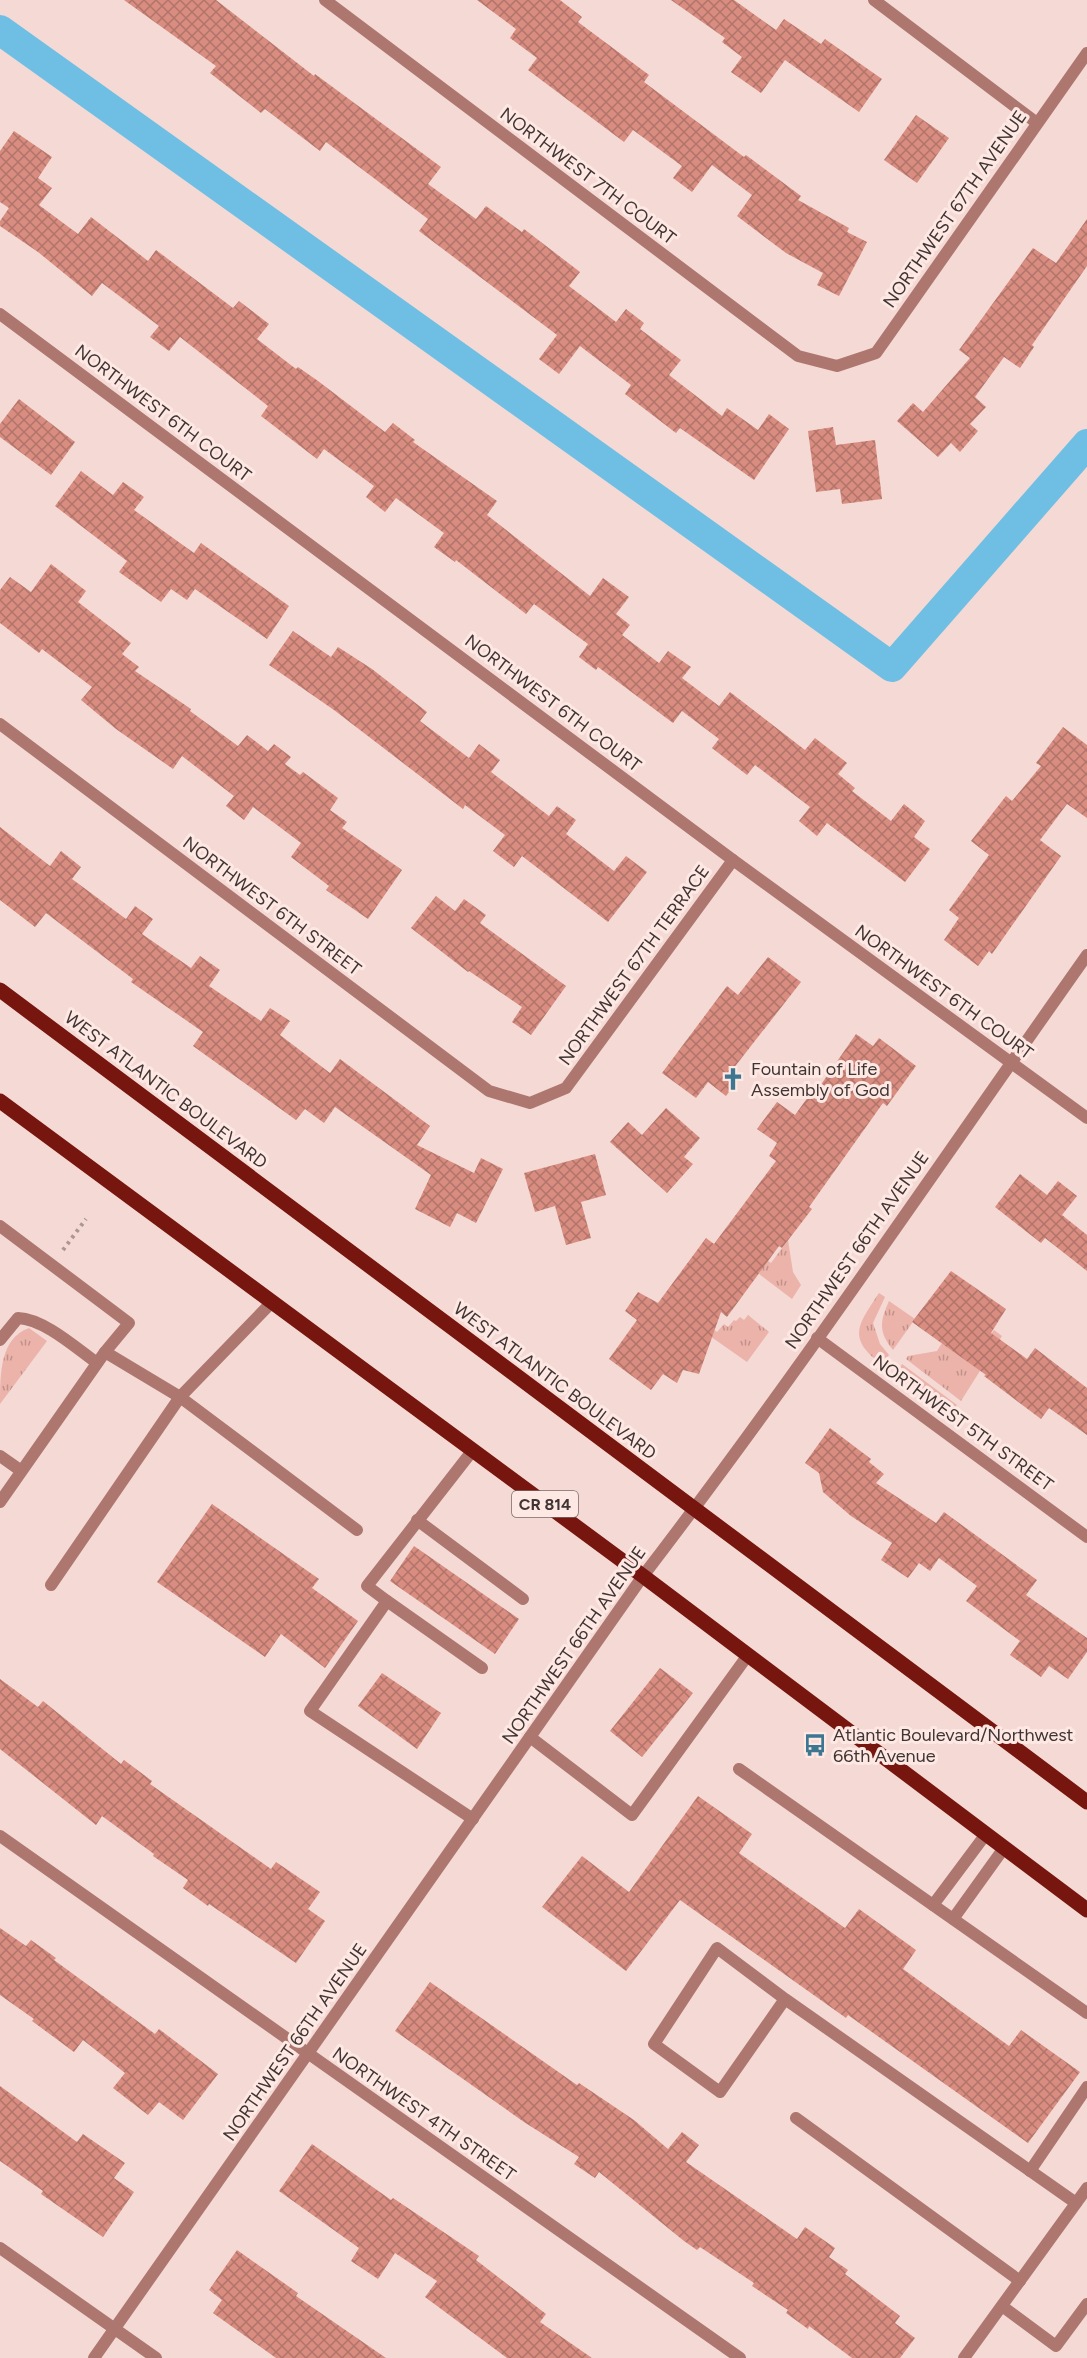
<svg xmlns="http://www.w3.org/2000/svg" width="1087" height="2358" viewBox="0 0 1087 2358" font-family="Figtree,sans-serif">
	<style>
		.grass { fill: url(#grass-tufts) }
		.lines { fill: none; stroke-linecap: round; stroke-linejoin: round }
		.canal { stroke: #6fbfe4; stroke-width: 30 }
		.building { fill: url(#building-cross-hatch) }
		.path { stroke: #ab9692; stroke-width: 4; stroke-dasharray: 3 4.5; stroke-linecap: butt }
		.service { stroke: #ad776f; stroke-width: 12 }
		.minor { stroke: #ad776f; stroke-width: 12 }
		.tertiary { stroke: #ad776f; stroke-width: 12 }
		.primary { stroke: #76160f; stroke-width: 15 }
		.labels { text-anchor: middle; stroke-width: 6; stroke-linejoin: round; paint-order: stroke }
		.shield { fill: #fee8e4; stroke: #796b68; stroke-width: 1.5 }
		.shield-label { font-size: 16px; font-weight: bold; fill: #403533 }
		.street-label { font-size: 18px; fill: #403533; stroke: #fee8e4 }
		.poi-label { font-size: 18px; fill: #403533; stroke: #fee8e4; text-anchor: start }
	</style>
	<defs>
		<pattern id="grass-tufts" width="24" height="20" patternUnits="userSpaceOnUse" patternTransform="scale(1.5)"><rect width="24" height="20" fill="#ecb3aa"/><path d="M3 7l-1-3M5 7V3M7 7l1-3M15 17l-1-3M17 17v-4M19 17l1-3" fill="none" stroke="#c1928b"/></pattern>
		<pattern id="building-cross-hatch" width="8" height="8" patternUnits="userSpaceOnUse" patternTransform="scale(1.5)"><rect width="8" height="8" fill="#d98d81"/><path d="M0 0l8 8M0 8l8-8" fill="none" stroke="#b1746a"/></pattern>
	</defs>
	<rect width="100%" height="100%" fill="#f4d9d4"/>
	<g class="grass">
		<polygon points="737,1239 771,1263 788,1240 793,1272 801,1285 792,1299 759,1274 761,1270"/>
		<path d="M879 1293 885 1297 873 1323 880 1344 889 1355 881 1364C846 1337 859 1324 879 1293Z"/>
		<path d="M889 1301 915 1319 893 1350C878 1332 880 1321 889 1301Z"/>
		<polygon points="681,1306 717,1332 724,1324 728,1327 734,1320 736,1321 740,1317 744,1320 748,1315 769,1332 747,1362 677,1313"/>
		<path d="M29 1328 47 1341 0 1404C0 1374 0 1338 29 1328Z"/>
		<polygon points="994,1330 1002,1336 961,1401 906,1359 908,1356 937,1351 942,1343 973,1359"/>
		<polygon points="902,1364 957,1405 949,1415 896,1375"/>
	</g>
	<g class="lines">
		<polyline class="canal" points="0,30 892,667 1087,444"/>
	</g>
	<g class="building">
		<polygon points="124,0 216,0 314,76 315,74 441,167 428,184 476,219 486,206 522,232 524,229 580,272 569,286 616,322 626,309 644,323 640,329 681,360 669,375 722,416 727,408 758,430 769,414 789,429 754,480 680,428 676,433 625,394 631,385 580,346 559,374 539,359 557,335 419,231 428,219 326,142 320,151 265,109 261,113 210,73 216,66"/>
		<polygon points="477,0 560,0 582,17 578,22 649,75 644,82 744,157 746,155 801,196 798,200 849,228 847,232 867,242 839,296 817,285 823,273 786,253 737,216 752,195 712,165 692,192 673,178 682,166 633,130 624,142 528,70 537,58 510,38 516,29"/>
		<polygon points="671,0 734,0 776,30 784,19 821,44 825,39 882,79 859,112 785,60 761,93 731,72 742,57 722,42 725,38"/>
		<polygon points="916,115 949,138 917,183 884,160"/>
		<polygon points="14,131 52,157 38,178 52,188 39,205 78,234 91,217 148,261 156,250 233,308 239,301 269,324 257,339 296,369 298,367 318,381 385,432 393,423 415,440 413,442 497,501 487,515 590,596 603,578 629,597 616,614 630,625 622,635 659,663 668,651 691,667 682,678 719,706 730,692 805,750 815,738 847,763 838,774 855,788 852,791 891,821 904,804 925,821 914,837 930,849 905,882 827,823 817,836 799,821 810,807 755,765 747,775 712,748 719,739 682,711 673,723 598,667 596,670 579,657 588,644 534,604 526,614 456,560 455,562 434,547 444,533 396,498 385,512 366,497 374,486 324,449 317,459 261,416 268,406 180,337 169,351 150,337 159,326 102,283 92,296 38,252 0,226 0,221 9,208 0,202 0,151"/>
		<polygon points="1087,219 1087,266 1032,345 1034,347 1020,368 1004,357 975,397 986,407 970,424 978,431 960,452 951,443 938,457 897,421 913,403 923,412 970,358 959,350 1033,248 1056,263"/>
		<polygon points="19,399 75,442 51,475 0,437 0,424"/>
		<polygon points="833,427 836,445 875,440 882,499 842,504 840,489 816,492 808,431"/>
		<polygon points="81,471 113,495 123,482 144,497 134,510 194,553 201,543 289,606 267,639 195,589 187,600 171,589 161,602 119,572 127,561 55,506"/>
		<polygon points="51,564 86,591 78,602 131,643 122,654 139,667 135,671 191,709 190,711 238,746 247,735 268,751 274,744 291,757 285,764 300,775 303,772 338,798 330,810 347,822 342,828 402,870 368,919 326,890 329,886 291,857 301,843 253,807 244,820 226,806 234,796 182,756 173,769 116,729 81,700 92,687 42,649 39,653 0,623 0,590 10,577 31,592"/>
		<polygon points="293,631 331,657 338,647 372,669 427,712 420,721 469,758 479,744 500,760 491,772 549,816 557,806 576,820 566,834 614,871 626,856 647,872 608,922 522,856 514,867 493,851 505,835 465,805 463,809 334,710 269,665"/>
		<polygon points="1063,727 1087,745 1087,818 1067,804 1040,840 1061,856 992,954 989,951 978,966 944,940 959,918 949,910 989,855 971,841 1006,796 1012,801 1041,766 1036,763"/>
		<polygon points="0,827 50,866 61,851 81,867 72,879 126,919 135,906 153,919 142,934 191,968 200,956 220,970 209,986 261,1021 270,1008 290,1021 280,1035 330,1073 340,1059 430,1126 417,1145 474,1173 481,1158 503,1169 476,1223 457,1213 450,1227 415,1209 431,1175 335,1107 324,1123 305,1109 296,1120 193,1046 203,1032 131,982 133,979 46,913 35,927 0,900"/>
		<polygon points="436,896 455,911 464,899 486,915 480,923 566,986 531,1035 512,1022 522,1007 469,971 468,972 411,928"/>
		<polygon points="768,957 801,982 733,1069 741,1075 726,1096 708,1082 696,1098 662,1073 727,986 738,995"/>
		<polygon points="856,1034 873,1046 879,1038 916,1066 887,1106 883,1103 809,1207 812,1209 782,1248 779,1246 727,1317 721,1312 699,1374 683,1370 677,1383 663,1374 651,1390 609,1359 637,1320 625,1311 638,1292 658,1303 706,1238 714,1244 776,1161 769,1156 777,1143 757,1129 777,1102 795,1115 808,1097 811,1099"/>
		<polygon points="666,1108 700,1138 684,1157 693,1164 667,1193 610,1142 628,1122 642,1135"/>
		<polygon points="595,1154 606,1195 581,1202 591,1238 566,1245 555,1206 535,1212 524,1173"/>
		<polygon points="1020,1174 1047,1195 1058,1181 1077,1196 1062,1215 1087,1235 1087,1271 1045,1238 1041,1243 995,1207"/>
		<polygon points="951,1271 1006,1309 991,1333 1027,1359 1035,1348 1087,1388 1087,1435 1049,1408 1041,1419 984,1376 986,1375 912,1322"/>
		<polygon points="830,1428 871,1459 869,1462 884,1474 876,1483 936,1523 944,1512 1037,1580 1026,1595 1087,1638 1087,1652 1068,1679 1049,1666 1041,1677 1010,1655 1020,1641 966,1601 977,1586 939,1558 930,1571 919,1563 908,1578 881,1560 892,1543 851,1516 823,1492 819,1473 805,1463"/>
		<polygon points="212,1504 319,1579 312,1588 358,1621 325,1668 281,1634 265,1657 157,1582"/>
		<polygon points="414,1546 519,1619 495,1654 390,1581"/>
		<polygon points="660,1668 693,1693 642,1757 610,1731"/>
		<polygon points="382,1673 441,1713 417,1749 358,1706"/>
		<polygon points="0,1679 38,1707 43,1701 121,1764 124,1760 152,1781 150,1784 271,1869 276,1862 320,1892 308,1909 325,1921 296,1963 209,1904 208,1906 183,1888 188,1880 153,1856 154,1854 102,1816 96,1825 0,1749"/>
		<polygon points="698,1796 752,1834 739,1853 845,1928 859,1909 916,1950 903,1969 1009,2046 1021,2030 1080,2072 1028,2143 848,2015 846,2018 680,1900 626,1971 542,1907 582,1856 629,1892"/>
		<polygon points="0,1928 26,1946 31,1940 56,1958 54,1960 155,2034 159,2029 218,2074 183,2120 159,2102 148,2115 113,2088 125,2073 83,2040 74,2052 32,2021 34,2019 0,1995"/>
		<polygon points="430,1982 577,2085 579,2083 634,2120 668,2149 682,2132 699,2145 686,2162 797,2239 805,2227 835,2248 829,2257 848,2270 845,2274 900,2316 895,2323 915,2338 900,2358 852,2358 809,2326 808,2329 786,2313 788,2310 752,2286 754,2283 700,2247 697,2250 684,2241 599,2172 595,2178 574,2164 579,2157 524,2122 395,2031"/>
		<polygon points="0,2086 77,2142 83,2134 125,2163 114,2178 134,2192 103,2237 41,2194 43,2191 0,2161"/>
		<polygon points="312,2144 391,2200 393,2198 479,2256 476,2260 546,2314 540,2322 592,2358 507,2358 425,2297 437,2281 395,2253 378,2279 351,2261 359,2248 279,2191"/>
		<polygon points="237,2250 298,2293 296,2296 386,2358 276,2358 213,2313 222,2300 209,2290"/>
	</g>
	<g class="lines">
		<polyline class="path" points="63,1250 86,1219"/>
		<g class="service">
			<polyline points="0,1226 129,1323 105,1352 0,1502"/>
			<path d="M0 1340 18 1318C44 1319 76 1348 97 1363"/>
			<polyline points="105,1352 180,1397 272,1302"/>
			<polyline points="0,1456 20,1470"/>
			<polyline points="417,1520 523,1599"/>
			<polyline points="51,1585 180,1397 357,1530"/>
			<polyline points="387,1601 367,1586 473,1450"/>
			<polyline points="530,1737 632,1815 748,1655"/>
			<polyline points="739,1769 1087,2013"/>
			<polyline points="473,1819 310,1711 387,1601 482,1668"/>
			<polyline points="933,1905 986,1834"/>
			<polyline points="953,1919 1004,1848"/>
			<polyline points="785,1999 720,2092 654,2044 717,1948 785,1999 1076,2203"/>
			<polyline points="796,2118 1020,2281"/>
			<polyline points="1030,2171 1087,2087"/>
			<polyline points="1002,2306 1056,2346 1087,2304"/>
		</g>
		<g class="minor">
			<polyline points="325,0 798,356 837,366 876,353 1087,53"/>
			<polyline points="874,0 1037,123"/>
			<polyline points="0,314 733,860 1087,1118"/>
			<polyline points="0,724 489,1091 530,1103 566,1088 733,860"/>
			<polyline points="817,1338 1087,1537"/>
			<polyline points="0,1836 740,2358"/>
			<polyline points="0,2248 156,2358"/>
			<polyline points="94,2358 643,1576"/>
			<polyline points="964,2358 1087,2188"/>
		</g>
		<path class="tertiary" d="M643 1576C798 1374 940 1163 1087 955"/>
		<g class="primary">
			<polyline points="0,990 1087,1802"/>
			<polyline points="0,1101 643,1576 1087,1910"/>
		</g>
	</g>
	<defs>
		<g id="church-bare" transform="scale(1.8)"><path d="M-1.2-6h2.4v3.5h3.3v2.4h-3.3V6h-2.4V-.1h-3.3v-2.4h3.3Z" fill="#3d7690" stroke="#fee8e4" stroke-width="2.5" paint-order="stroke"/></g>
		<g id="bus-bare" transform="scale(1.8)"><path d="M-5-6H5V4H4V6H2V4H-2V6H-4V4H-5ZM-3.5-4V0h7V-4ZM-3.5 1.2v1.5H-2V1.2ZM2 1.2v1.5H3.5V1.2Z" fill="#3d7690" stroke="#fee8e4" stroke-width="2.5" paint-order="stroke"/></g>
	</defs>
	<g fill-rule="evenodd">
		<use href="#church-bare" x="733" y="1079"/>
		<use href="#bus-bare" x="815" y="1745"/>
	</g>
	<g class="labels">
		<rect class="shield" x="512" y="1491" width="66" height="26" rx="4.5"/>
		<g class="shield-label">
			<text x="545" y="1510">CR 814</text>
		</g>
		<g class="street-label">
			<text transform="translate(588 176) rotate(37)" y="6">NORTHWEST 7TH COURT</text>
			<text transform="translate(955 209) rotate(-55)" y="6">NORTHWEST 67TH AVENUE</text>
			<text transform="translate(163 413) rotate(37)" y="6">NORTHWEST 6TH COURT</text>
			<text transform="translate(553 703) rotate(37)" y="6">NORTHWEST 6TH COURT</text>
			<text transform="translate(272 906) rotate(37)" y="6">NORTHWEST 6TH STREET</text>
			<text transform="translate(634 965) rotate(-54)" y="6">NORTHWEST 67TH TERRACE</text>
			<text transform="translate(944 992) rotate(36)" y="6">NORTHWEST 6TH COURT</text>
			<text transform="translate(166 1090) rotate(37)" y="6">WEST ATLANTIC BOULEVARD</text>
			<text transform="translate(857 1250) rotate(-55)" y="6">NORTHWEST 66TH AVENUE</text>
			<text transform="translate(555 1381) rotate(37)" y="6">WEST ATLANTIC BOULEVARD</text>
			<text transform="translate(963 1423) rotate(36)" y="6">NORTHWEST 5TH STREET</text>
			<text transform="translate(574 1645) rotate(-55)" y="6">NORTHWEST 66TH AVENUE</text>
			<text transform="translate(295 2042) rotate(-55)" y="6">NORTHWEST 66TH AVENUE</text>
			<text transform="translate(424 2114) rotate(35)" y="6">NORTHWEST 4TH STREET</text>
		</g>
		<g class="poi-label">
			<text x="751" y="1075">Fountain of Life<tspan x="751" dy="21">Assembly of God</tspan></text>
			<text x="833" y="1741">Atlantic Boulevard/Northwest<tspan x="833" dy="21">66th Avenue</tspan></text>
		</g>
	</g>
</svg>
